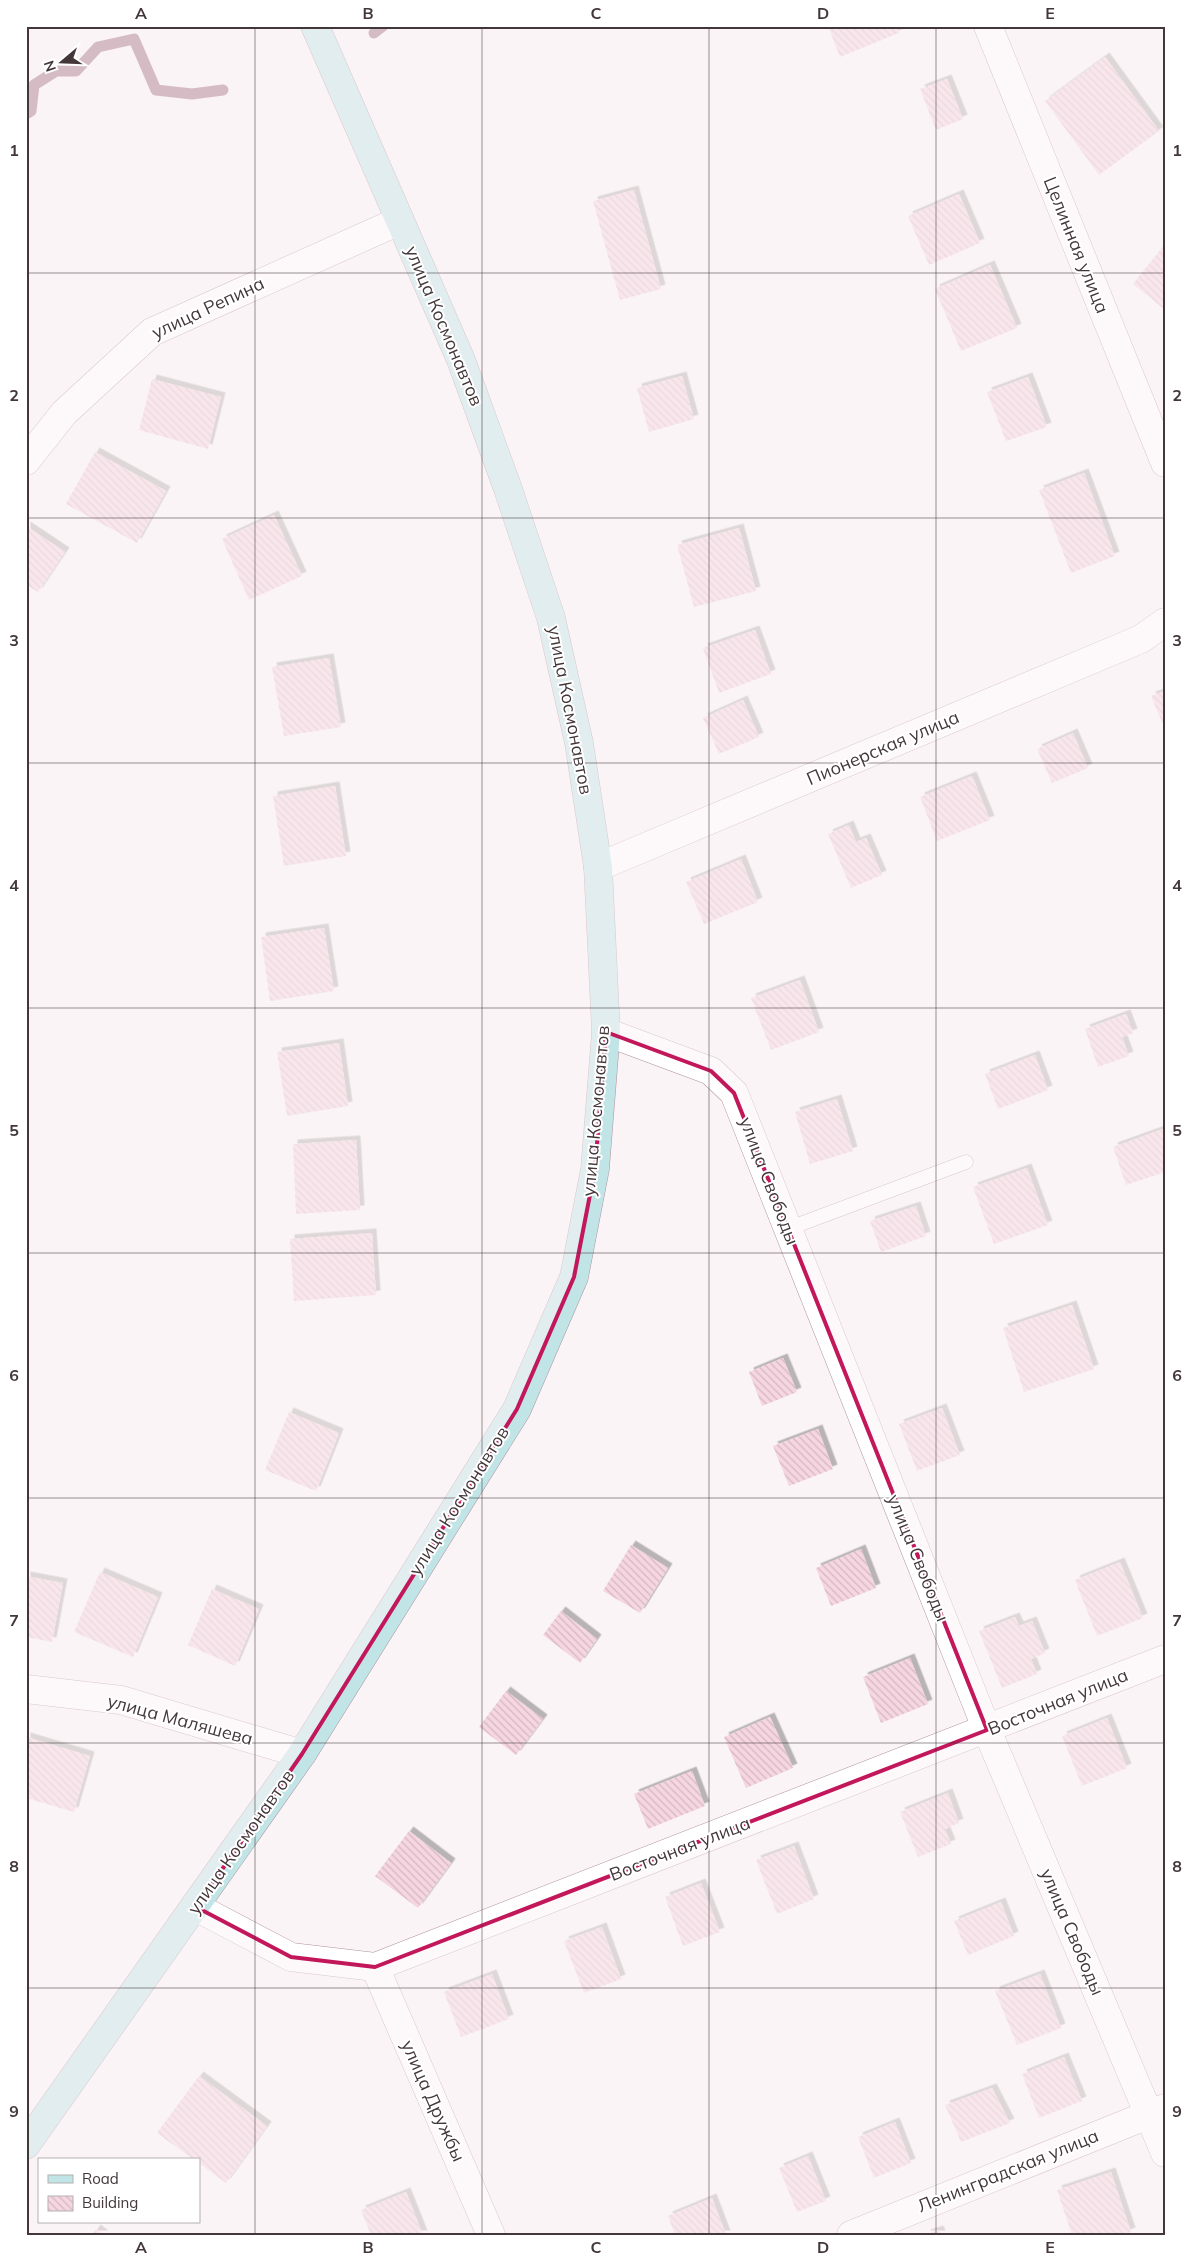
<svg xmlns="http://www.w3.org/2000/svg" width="1191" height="2261" viewBox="0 0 1191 2261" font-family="Mulish,sans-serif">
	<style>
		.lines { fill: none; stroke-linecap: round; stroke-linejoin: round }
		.stream { stroke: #a67988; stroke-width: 11 }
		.building { fill: url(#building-back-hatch); filter: url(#shadow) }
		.service-casing { stroke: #b0939c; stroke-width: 15 }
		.minor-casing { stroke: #b0939c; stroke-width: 29 }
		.tertiary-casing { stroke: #b0939c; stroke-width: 29 }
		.secondary-casing { stroke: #b0939c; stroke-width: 29 }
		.service { stroke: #fff; stroke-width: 14 }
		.minor { stroke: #fff; stroke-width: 28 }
		.tertiary { stroke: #fff; stroke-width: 28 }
		.secondary { stroke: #c1e5e6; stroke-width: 28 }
		.marked { fill: none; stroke: #c2185b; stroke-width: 4; stroke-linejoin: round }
		.grid { fill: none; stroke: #43373a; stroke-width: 1; stroke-opacity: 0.55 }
		.labels { text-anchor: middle; stroke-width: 4; stroke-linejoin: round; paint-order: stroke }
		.street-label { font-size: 18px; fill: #43373a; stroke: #fff }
		.neatline { fill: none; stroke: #43373a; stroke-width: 2 }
		.grid-label { font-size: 16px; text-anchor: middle; font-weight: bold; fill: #43373a }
	</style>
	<defs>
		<pattern id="building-back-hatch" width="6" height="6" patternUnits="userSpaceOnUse" patternTransform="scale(1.25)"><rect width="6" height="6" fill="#f6d6e0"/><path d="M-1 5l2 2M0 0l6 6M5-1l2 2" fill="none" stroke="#d4b8c1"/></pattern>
		<filter id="shadow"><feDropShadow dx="4.5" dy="-4.5" stdDeviation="0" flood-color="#0004"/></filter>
	</defs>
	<rect width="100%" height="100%" fill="#fbf4f6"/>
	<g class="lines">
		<g class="stream">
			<polyline points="374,33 383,26"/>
			<polyline points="26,114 31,111 34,85 56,71 76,71 98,47 134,39 156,90 192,94 223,90"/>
		</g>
	</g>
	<g class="building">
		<polygon points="828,26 896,26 899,33 840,57"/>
		<polygon points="1105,57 1159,131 1099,175 1045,101"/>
		<polygon points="947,79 963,119 936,130 920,89"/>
		<polygon points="634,190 661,289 620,300 593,201"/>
		<polygon points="959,194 980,243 929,265 908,216"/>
		<polygon points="1165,244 1165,310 1133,284"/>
		<polygon points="990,265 1017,328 961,351 935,289"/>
		<polygon points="682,376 694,419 649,432 637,388"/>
		<polygon points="1028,377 1047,427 1006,441 987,392"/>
		<polygon points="152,379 221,397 208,449 139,430"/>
		<polygon points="95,452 166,491 137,543 66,504"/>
		<polygon points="1084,473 1115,556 1071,573 1039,490"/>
		<polygon points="274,515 302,576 249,600 222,539"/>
		<polygon points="26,526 65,552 38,592 26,585"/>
		<polygon points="739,528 756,591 694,607 677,545"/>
		<polygon points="755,630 771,674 719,693 703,648"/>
		<polygon points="329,658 341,727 284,736 272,667"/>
		<polygon points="1165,691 1165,729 1151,696"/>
		<polygon points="743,700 759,737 719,754 703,718"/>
		<polygon points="1073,733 1088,768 1052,783 1037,749"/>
		<polygon points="972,776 990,820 937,841 920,797"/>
		<polygon points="335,786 346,856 284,866 273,796"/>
		<polygon points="849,825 856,842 866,838 882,875 851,888 828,834"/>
		<polygon points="741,859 758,902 704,924 686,882"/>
		<polygon points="324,928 334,991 270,1001 261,937"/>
		<polygon points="800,980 819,1032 771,1050 751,998"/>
		<polygon points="1126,1014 1133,1033 1122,1037 1129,1056 1098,1067 1085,1029"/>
		<polygon points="339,1043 348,1106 287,1116 277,1052"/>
		<polygon points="1035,1055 1048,1090 998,1109 985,1074"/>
		<polygon points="837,1099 853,1151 810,1164 795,1112"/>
		<polygon points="1163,1129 1165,1172 1126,1185 1113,1147"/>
		<polygon points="356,1140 360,1210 296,1214 293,1144"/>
		<polygon points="1027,1168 1048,1225 994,1244 973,1187"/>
		<polygon points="916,1206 926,1236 881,1252 870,1221"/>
		<polygon points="372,1233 376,1295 294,1301 290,1239"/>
		<polygon points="1072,1305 1094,1369 1024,1392 1003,1328"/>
		<polygon points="783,1358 797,1392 762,1406 749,1372"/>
		<polygon points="942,1408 960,1455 917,1471 899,1424"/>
		<polygon points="289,1412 339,1433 316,1491 265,1470"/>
		<polygon points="818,1429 833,1469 789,1486 773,1446"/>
		<polygon points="631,1545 668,1568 640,1613 603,1591"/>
		<polygon points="861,1549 876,1588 831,1606 816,1568"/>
		<polygon points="1120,1562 1143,1618 1097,1636 1075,1580"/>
		<polygon points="100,1572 158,1597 133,1657 74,1632"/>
		<polygon points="26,1576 63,1583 52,1642 26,1637"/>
		<polygon points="212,1589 259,1609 235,1666 188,1645"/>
		<polygon points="561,1611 597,1639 580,1663 543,1635"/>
		<polygon points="1015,1617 1019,1626 1032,1621 1045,1653 1031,1659 1037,1674 1002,1688 979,1631"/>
		<polygon points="910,1658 928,1704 881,1723 863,1677"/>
		<polygon points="506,1691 543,1719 516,1755 479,1727"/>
		<polygon points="770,1717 793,1768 746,1788 724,1737"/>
		<polygon points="1107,1718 1127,1768 1082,1786 1062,1736"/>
		<polygon points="26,1737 90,1756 74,1812 26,1798"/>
		<polygon points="692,1771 705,1806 648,1829 634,1794"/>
		<polygon points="948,1793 959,1823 945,1829 951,1844 918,1857 900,1812"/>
		<polygon points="409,1831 451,1863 418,1908 375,1876"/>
		<polygon points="794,1846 814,1899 777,1914 756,1860"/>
		<polygon points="701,1883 720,1932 683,1946 665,1897"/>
		<polygon points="1001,1902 1014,1936 968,1955 954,1921"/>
		<polygon points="602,1927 621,1979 584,1993 564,1941"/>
		<polygon points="492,1974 509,2019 461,2037 444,1992"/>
		<polygon points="1040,1974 1061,2028 1017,2045 995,1991"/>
		<polygon points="1064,2057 1082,2101 1039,2118 1022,2074"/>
		<polygon points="199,2076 267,2126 226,2183 199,2163 199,2160 194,2160 157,2133"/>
		<polygon points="992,2088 1010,2123 961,2142 945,2105"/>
		<polygon points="895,2122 911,2163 874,2178 858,2137"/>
		<polygon points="808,2156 826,2201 797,2212 779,2168"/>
		<polygon points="1111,2172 1131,2232 1123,2235 1072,2235 1057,2190"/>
		<polygon points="406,2192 423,2235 371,2235 361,2210"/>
		<polygon points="712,2198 726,2235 675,2235 668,2216"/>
		<polygon points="96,2229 104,2235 92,2235"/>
		<polygon points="939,2230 941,2235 926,2235 926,2234"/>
	</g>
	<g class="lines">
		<g class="service-casing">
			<polyline id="service" points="787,1229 966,1162"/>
		</g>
		<g class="minor-casing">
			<g id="minor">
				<polyline points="988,26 1165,463"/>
				<polyline points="26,461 64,413 152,332 399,221"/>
				<polyline points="606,1032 711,1071 734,1093 987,1730 1165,2153"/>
				<polyline points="26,1689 121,1700 302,1754"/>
				<polyline points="196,1907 291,1957 375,1967 1165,1659"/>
				<polyline points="375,1967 491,2235"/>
				<polyline points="851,2235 1165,2108"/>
			</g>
		</g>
		<g class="tertiary-casing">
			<polyline id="tertiary" points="598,867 1141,639 1165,622"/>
		</g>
		<g class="secondary-casing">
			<polyline id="secondary" points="26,2145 302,1754 517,1409 574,1277 595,1169 606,1032 598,867 579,743 551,618 508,489 461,360 315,26"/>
		</g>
		<use href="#service" class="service"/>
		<use href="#minor" class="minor"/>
		<use href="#tertiary" class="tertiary"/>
		<use href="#secondary" class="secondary"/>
	</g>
	<path d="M0 0H1191V2261H0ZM606 1032 711 1071 734 1093 987 1730 375 1967 291 1957 196 1907 302 1754 517 1409 574 1277 595 1169Z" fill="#fbf4f6" fill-opacity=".55" fill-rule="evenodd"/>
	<path class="marked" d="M606 1032 711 1071 734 1093 987 1730 375 1967 291 1957 196 1907 302 1754 517 1409 574 1277 595 1169Z"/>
	<path class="grid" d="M255 26V2235M482 26V2235M709 26V2235M936 26V2235M26 273H1165M26 518H1165M26 763H1165M26 1008H1165M26 1253H1165M26 1498H1165M26 1743H1165M26 1988H1165"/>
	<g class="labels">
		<g class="street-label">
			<text transform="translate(1076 245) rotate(68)" y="6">Целинная улица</text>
			<text transform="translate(208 308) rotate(-25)" y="6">улица Репина</text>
			<text transform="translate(444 326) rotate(67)" y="6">улица Космонавтов</text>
			<text transform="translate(570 710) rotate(79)" y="6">улица Космонавтов</text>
			<text transform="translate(883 748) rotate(-23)" y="6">Пионерская улица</text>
			<text transform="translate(596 1111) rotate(-85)" y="6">улица Космонавтов</text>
			<text transform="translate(769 1181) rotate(69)" y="6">улица Свободы</text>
			<text transform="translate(459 1501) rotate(-58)" y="6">улица Космонавтов</text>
			<text transform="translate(918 1558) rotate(68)" y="6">улица Свободы</text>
			<text transform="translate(1058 1702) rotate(-22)" y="6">Восточная улица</text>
			<text transform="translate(180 1720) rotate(15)" y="6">улица Маляшева</text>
			<text transform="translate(241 1842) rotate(-55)" y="6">улица Космонавтов</text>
			<text transform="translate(680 1849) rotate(-21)" y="6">Восточная улица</text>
			<text transform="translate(1072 1932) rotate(67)" y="6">улица Свободы</text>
			<text transform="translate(433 2101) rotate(66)" y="6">улица Дружбы</text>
			<text transform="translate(1008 2171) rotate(-22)" y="6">Ленинградская улица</text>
		</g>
	</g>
	<rect width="1191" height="2261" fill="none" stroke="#ffffff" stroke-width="55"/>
	<rect x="38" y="2158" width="162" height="65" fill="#ffffff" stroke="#b4afb0"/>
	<rect x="48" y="2175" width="25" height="8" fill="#c1e5e6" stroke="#b4afb0"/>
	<text x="82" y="2184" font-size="15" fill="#43373a">Road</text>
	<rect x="48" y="2196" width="25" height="15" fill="url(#building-back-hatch)" stroke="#b4afb0"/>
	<text x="82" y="2208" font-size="15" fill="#43373a">Building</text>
	<g transform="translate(62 62) rotate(251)" stroke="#ffffff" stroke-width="4" paint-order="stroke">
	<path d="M0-4L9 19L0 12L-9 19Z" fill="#43373a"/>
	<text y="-8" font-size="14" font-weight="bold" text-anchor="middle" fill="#43373a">N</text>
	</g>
	<rect x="28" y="28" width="1136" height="2206" class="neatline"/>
	<g class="grid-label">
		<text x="141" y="19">A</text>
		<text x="368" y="19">B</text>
		<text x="596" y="19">C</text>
		<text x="823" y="19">D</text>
		<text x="1050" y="19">E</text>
		<text x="14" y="156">1</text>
		<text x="1177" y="156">1</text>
		<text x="14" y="401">2</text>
		<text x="1177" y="401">2</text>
		<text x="14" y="646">3</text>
		<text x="1177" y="646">3</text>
		<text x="14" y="891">4</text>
		<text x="1177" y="891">4</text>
		<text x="14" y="1136">5</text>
		<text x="1177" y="1136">5</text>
		<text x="14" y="1381">6</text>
		<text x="1177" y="1381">6</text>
		<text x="14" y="1626">7</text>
		<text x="1177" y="1626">7</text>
		<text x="14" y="1872">8</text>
		<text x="1177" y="1872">8</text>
		<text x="14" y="2117">9</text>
		<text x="1177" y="2117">9</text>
		<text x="141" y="2253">A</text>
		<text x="368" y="2253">B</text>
		<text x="596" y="2253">C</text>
		<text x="823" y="2253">D</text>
		<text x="1050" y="2253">E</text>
	</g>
</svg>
